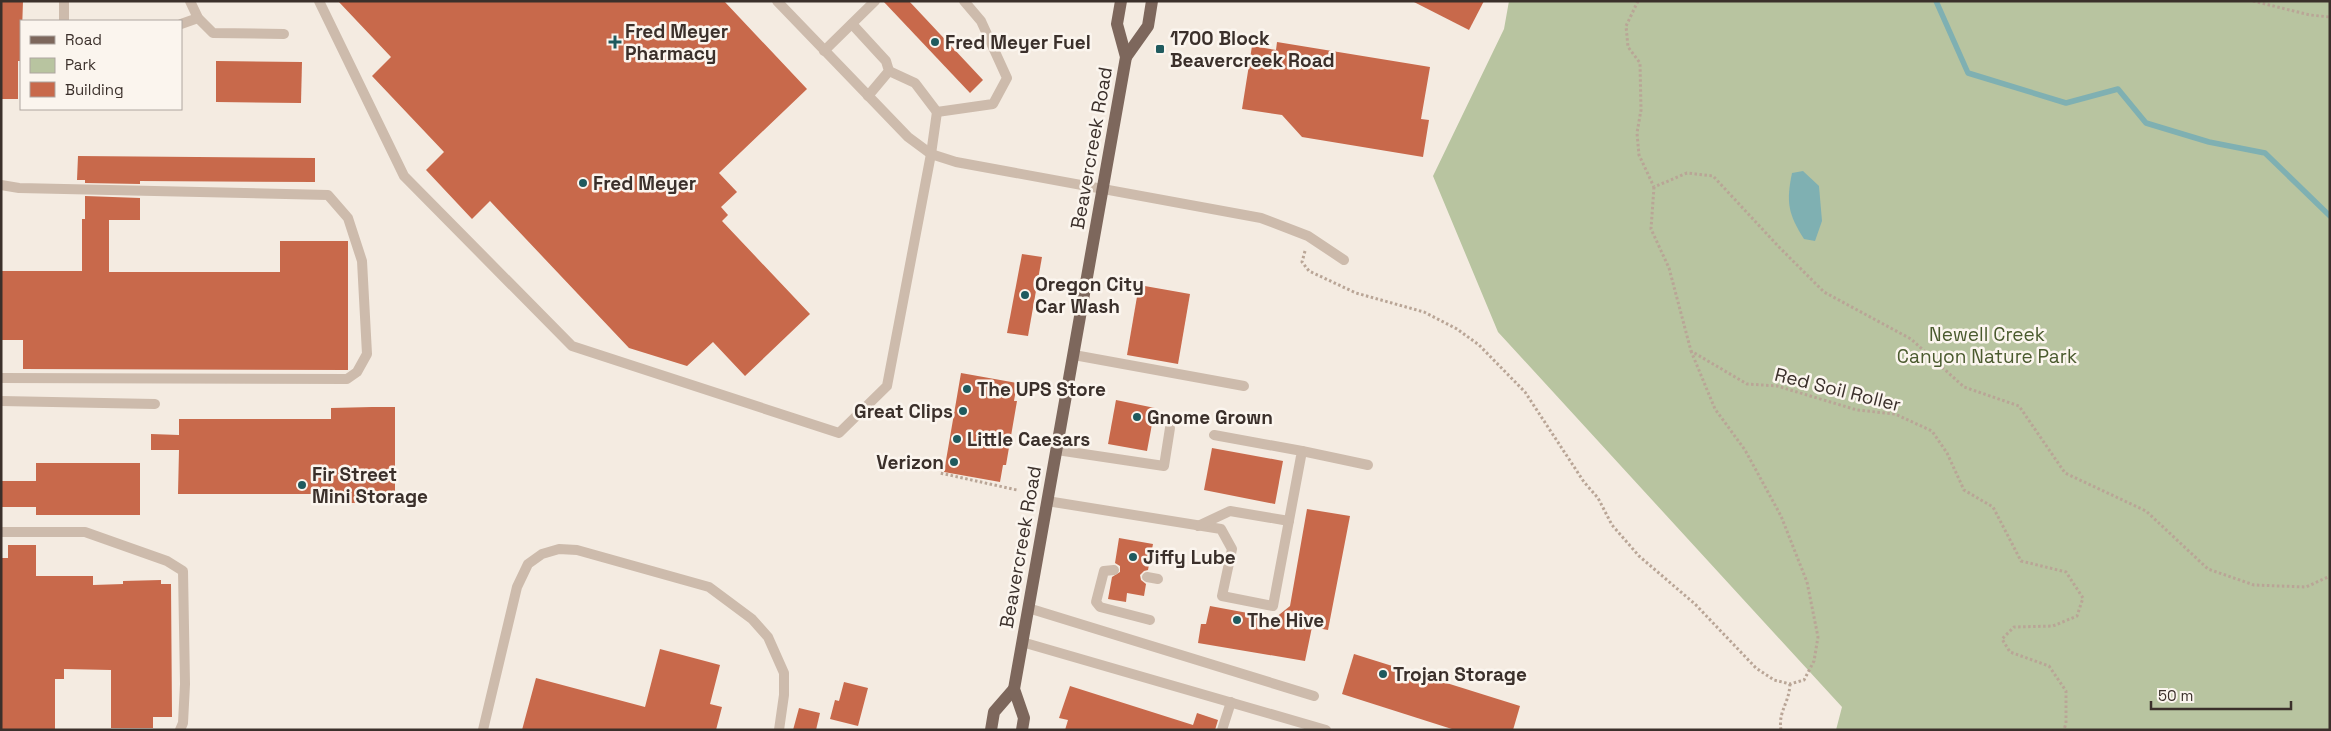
<svg xmlns="http://www.w3.org/2000/svg" width="2331" height="731" viewBox="0 0 2331 731" font-family="'Space Grotesk',sans-serif">
	<style>
		.green { fill: #b8c4a0 }
		.water { fill: #7fb0b2 }
		.lines { fill: none; stroke-linecap: round; stroke-linejoin: round }
		.stream { stroke: #7fb0b2; stroke-width: 5.5 }
		.building { fill: #c8694b }
		.path { stroke: #b9a596; stroke-width: 3; stroke-dasharray: 2.5 2.5; stroke-linecap: butt }
		.service { stroke: #cdbbac; stroke-width: 10 }
		.primary { stroke: #7d675c; stroke-width: 12 }
		.poi-dot { fill: #1f5a5e; stroke: #fbf5ee; stroke-width: 2 }
		.labels { text-anchor: middle; stroke-width: 5; stroke-linejoin: round; paint-order: stroke }
		.poi-label { font-size: 19px; font-weight: bold; fill: #3b302b; stroke: #fbf5ee; text-anchor: start }
		.street-label { font-size: 19px; fill: #3b302b; stroke: #fbf5ee }
		.park-label { font-size: 19px; fill: #4a5a2e; stroke: #fbf5ee }
	</style>
	<rect width="100%" height="100%" fill="#f4ebe1"/>
	<polygon class="green" points="1509,1 2330,1 2330,730 1836,730 1842,707 1498,332 1433,176 1504,29"/>
	<path class="water" d="M1803 171 1819 186 1822 221 1815 241 1804 239C1788 214 1786 202 1792 173Z"/>
	<g class="lines">
		<polyline class="stream" points="1936,1 1968,73 2066,103 2118,89 2146,123 2209,142 2265,153 2330,216"/>
	</g>
	<g class="building">
		<polygon points="1,1 23,1 21,61 18,61 18,99 1,99"/>
		<polygon points="338,1 724,1 807,89 719,173 737,192 721,207 728,215 722,221 810,314 745,376 713,342 687,366 629,348 490,201 472,219 426,170 444,152 372,76 391,57"/>
		<polygon points="883,1 909,1 983,80 970,93"/>
		<polygon points="1412,1 1484,1 1469,30"/>
		<polygon points="1277,42 1430,67 1421,119 1429,120 1423,157 1302,137 1282,115 1242,109 1252,46 1276,50"/>
		<polygon points="216,61 302,62 301,103 216,102"/>
		<polygon points="78,156 315,158 315,182 140,181 140,184 85,183 85,180 77,180"/>
		<polygon points="85,196 140,198 140,220 109,220 109,272 280,272 280,241 348,241 348,370 23,369 23,340 1,340 1,271 82,271 82,219 85,219"/>
		<polygon points="1022,254 1042,257 1028,336 1007,333"/>
		<polygon points="1139,285 1190,294 1178,364 1127,355"/>
		<polygon points="961,373 1017,383 1014,401 1017,401 1006,465 1003,465 1000,482 944,472"/>
		<polygon points="1116,400 1155,408 1147,451 1108,444"/>
		<polygon points="372,407 395,407 395,503 331,503 331,494 178,494 179,450 151,450 151,434 179,435 179,419 331,419 331,408"/>
		<polygon points="1212,448 1283,461 1275,504 1204,490"/>
		<polygon points="36,463 140,463 140,515 36,515 36,507 1,507 1,481 36,481"/>
		<polygon points="1307,509 1350,516 1328,630 1312,627 1305,661 1198,643 1201,624 1206,624 1210,606 1275,618 1290,606"/>
		<polygon points="1119,538 1153,544 1148,570 1144,571 1140,575 1141,580 1146,584 1144,596 1127,593 1126,602 1108,599 1112,577 1120,572 1120,566 1115,563"/>
		<polygon points="8,545 36,545 36,576 93,576 93,585 123,584 123,581 161,580 161,584 171,584 172,717 153,717 153,728 111,728 111,670 64,669 64,679 55,679 55,730 1,730 1,558 8,558"/>
		<polygon points="660,649 720,665 710,704 722,707 716,730 522,730 536,678 645,707"/>
		<polygon points="1354,654 1520,706 1513,730 1455,730 1342,694"/>
		<polygon points="844,682 868,688 858,726 830,719 835,700 839,701"/>
		<polygon points="1070,686 1193,725 1197,713 1218,720 1215,730 1065,730 1068,720 1059,718"/>
		<polygon points="799,708 820,713 816,730 793,730"/>
	</g>
	<g class="lines">
		<g class="path">
			<polyline points="1638,1 1626,26 1628,47 1640,63 1641,110 1637,133 1639,155 1654,187 1687,173 1713,176 1779,247 1824,292 1911,339 1964,387 2019,406 2065,473 2146,511 2208,569 2254,585 2306,587 2330,576"/>
			<polyline points="2253,1 2310,15 2330,17"/>
			<polyline points="1654,187 1651,229 1669,268 1691,351 1747,384 1777,386 1857,410 1895,414 1932,431 1947,453 1964,490 1993,507 2021,561 2066,572 2083,598 2077,616 2053,626 2014,627 2002,639 2010,652 2049,666 2066,691 2066,723 2064,730"/>
			<polyline points="1305,251 1302,262 1309,271 1356,293 1424,312 1457,329 1479,345 1525,392 1584,482 1598,498 1612,525 1639,556 1695,604 1756,668 1774,680 1790,684 1804,680 1814,661 1818,637 1807,582 1781,516 1745,450 1715,409 1691,351"/>
			<polyline points="922,466 941,468 940,473 1017,490"/>
			<path d="M1781 730C1778 711 1789 704 1790 684"/>
		</g>
		<g class="service">
			<polyline points="64,1 64,21"/>
			<polyline points="190,1 198,18 213,33 284,34"/>
			<polyline points="319,1 404,176 572,346 839,433 887,386 931,154 937,112 993,104 1007,78 981,21 964,1"/>
			<polyline points="777,1 908,137 931,154 956,162 1261,218 1308,236 1344,260"/>
			<polyline points="181,24 198,18"/>
			<polyline points="852,24 886,61 889,71 868,96"/>
			<polyline points="824,51 875,1"/>
			<polyline points="889,71 915,83 937,112"/>
			<polyline points="1,185 19,188 328,195 348,218 362,261 367,354 357,372 347,379 1,378"/>
			<polyline points="1074,355 1244,386"/>
			<polyline points="1,401 155,404"/>
			<polyline points="1057,450 1164,466 1170,428"/>
			<polyline points="1302,451 1368,465"/>
			<polyline points="1047,501 1221,529 1232,549 1222,596 1273,606 1302,451 1214,435"/>
			<polyline points="1198,526 1230,511 1289,521"/>
			<polyline points="1,532 85,532 167,561 183,571 185,684 183,723 180,730"/>
			<polyline points="1114,570 1104,571 1096,602 1100,607 1150,620"/>
			<polyline points="1147,577 1158,579"/>
			<polyline points="1028,608 1314,696"/>
			<polyline points="1022,642 1326,730"/>
			<polyline points="483,730 517,587 528,564 542,554 559,549 577,550 709,587 752,619 768,637 784,673 784,695 779,730"/>
			<polyline points="1222,730 1231,702"/>
		</g>
		<g class="primary">
			<polyline points="1126,57 1148,26 1152,1"/>
			<polyline points="991,730 994,712 1014,689"/>
			<polyline points="1022,730 1024,718 1014,689 1126,57 1117,24 1121,1"/>
		</g>
	</g>
	<g class="poi-dot">
		<path d="M612.5 34.5h5v5h5v5h-5v5h-5v-5h-5v-5h5z"/>
		<circle cx="935" cy="42" r="5"/>
		<rect x="1155" y="44" width="10" height="10" rx="2.5"/>
		<circle cx="583" cy="183" r="5"/>
		<circle cx="1025" cy="295" r="5"/>
		<circle cx="967" cy="389" r="5"/>
		<circle cx="963" cy="411" r="5"/>
		<circle cx="1137" cy="417" r="5"/>
		<circle cx="957" cy="439" r="5"/>
		<circle cx="954" cy="462" r="5"/>
		<circle cx="302" cy="485" r="5"/>
		<circle cx="1133" cy="557" r="5"/>
		<circle cx="1237" cy="620" r="5"/>
		<circle cx="1383" cy="674" r="5"/>
	</g>
	<g class="labels">
		<g class="poi-label">
			<text x="625" y="38">Fred Meyer<tspan x="625" dy="22">Pharmacy</tspan></text>
			<text x="1170" y="45">1700 Block<tspan x="1170" dy="22">Beavercreek Road</tspan></text>
			<text x="945" y="49">Fred Meyer Fuel</text>
			<text x="593" y="190">Fred Meyer</text>
			<text x="1035" y="291">Oregon City<tspan x="1035" dy="22">Car Wash</tspan></text>
			<text x="977" y="396">The UPS Store</text>
			<text x="953" y="418" text-anchor="end">Great Clips</text>
			<text x="1147" y="424">Gnome Grown</text>
			<text x="967" y="446">Little Caesars</text>
			<text x="944" y="469" text-anchor="end">Verizon</text>
			<text x="312" y="481">Fir Street<tspan x="312" dy="22">Mini Storage</tspan></text>
			<text x="1143" y="564">Jiffy Lube</text>
			<text x="1247" y="627">The Hive</text>
			<text x="1393" y="681">Trojan Storage</text>
		</g>
		<g class="street-label">
			<text transform="translate(1091 148) rotate(-80)" y="7">Beavercreek Road</text>
			<text transform="translate(1838 389) rotate(14)" y="7">Red Soil Roller</text>
			<text transform="translate(1020 547) rotate(-80)" y="7">Beavercreek Road</text>
		</g>
		<g class="park-label">
			<text x="1987" y="341">Newell Creek<tspan x="1987" dy="22">Canyon Nature Park</tspan></text>
		</g>
	</g>
	<rect width="2331" height="731" fill="none" stroke="#3b302b" stroke-width="5"/>
	<rect x="20" y="20" width="162" height="90" fill="#fbf5ee" stroke="#aea6a0"/>
	<rect x="30" y="36" width="25" height="8" fill="#7d675c" stroke="#aea6a0"/>
	<text x="65" y="45" font-size="15" fill="#3b302b">Road</text>
	<rect x="30" y="58" width="25" height="15" fill="#b8c4a0" stroke="#aea6a0"/>
	<text x="65" y="70" font-size="15" fill="#3b302b">Park</text>
	<rect x="30" y="82" width="25" height="15" fill="#c8694b" stroke="#aea6a0"/>
	<text x="65" y="95" font-size="15" fill="#3b302b">Building</text>
	<path d="M2151 701v8h140v-8" fill="none" stroke="#3b302b" stroke-width="2.5"/>
	<text x="2158" y="701" font-size="15" fill="#3b302b" stroke="#fbf5ee" stroke-width="4" paint-order="stroke">50 m</text>
</svg>
